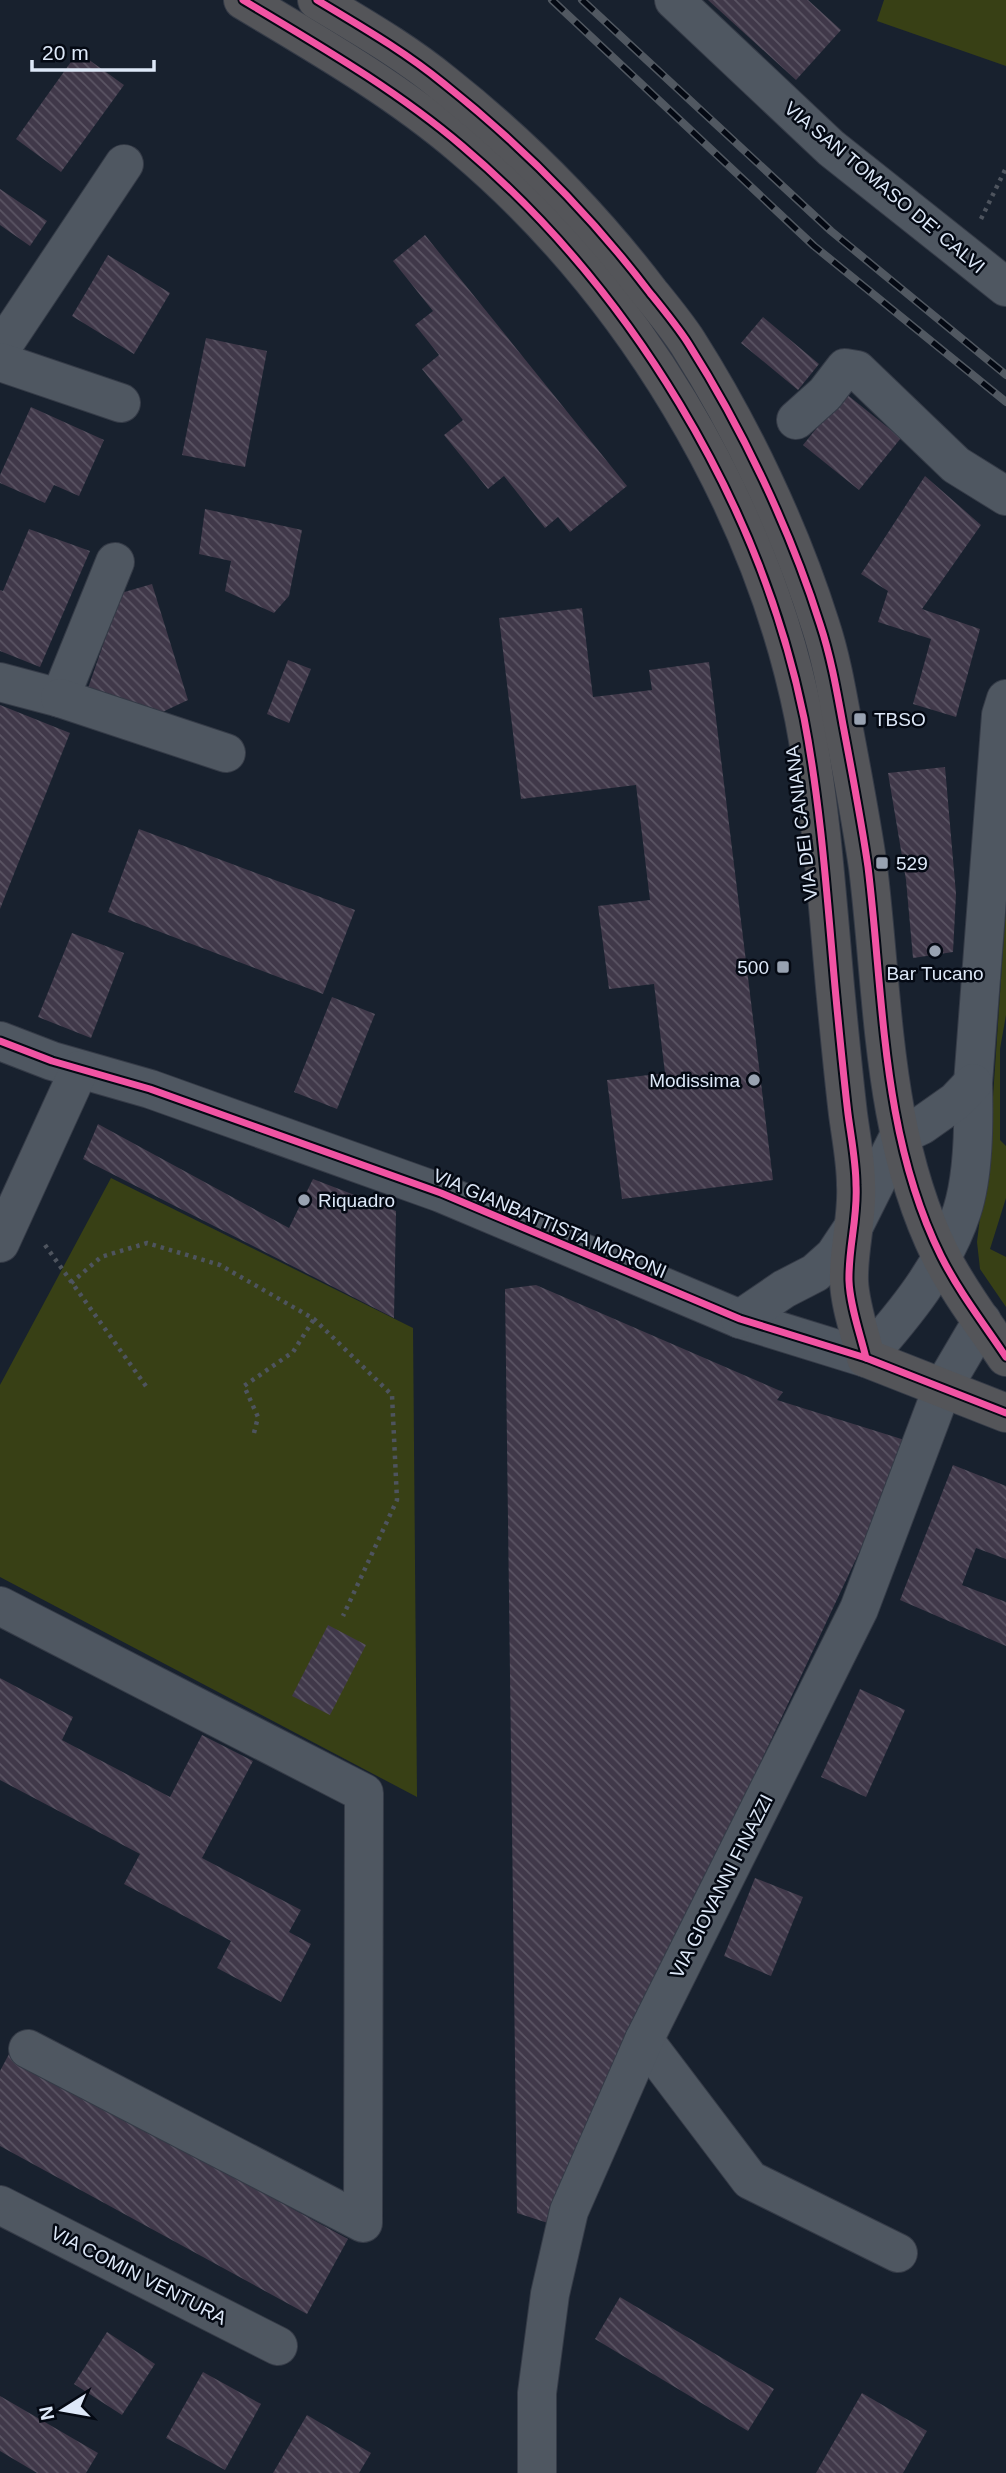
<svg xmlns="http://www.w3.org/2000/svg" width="1006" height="2473" viewBox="0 0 1006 2473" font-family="Arial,sans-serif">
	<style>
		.green { fill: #384015 }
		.building { fill: url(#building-back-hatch) }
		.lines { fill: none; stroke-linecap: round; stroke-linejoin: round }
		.minor-casing { stroke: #353b47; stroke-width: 40 }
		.major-casing { stroke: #353b47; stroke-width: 40 }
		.path { stroke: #4e545e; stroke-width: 4.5; stroke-dasharray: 3.5 5; stroke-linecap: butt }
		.minor { stroke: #4f5761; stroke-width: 38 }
		.major { stroke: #545559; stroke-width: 38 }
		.rail-casing { stroke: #515861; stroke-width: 8 }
		.rail { stroke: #040913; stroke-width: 5; stroke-dasharray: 16; stroke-linecap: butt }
		.cycleway-casing { stroke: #040913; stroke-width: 11 }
		.cycleway { stroke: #f153a3; stroke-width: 7 }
		.poi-dot { fill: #98a2b1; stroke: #040913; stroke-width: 2.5 }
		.labels { text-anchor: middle; stroke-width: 5; stroke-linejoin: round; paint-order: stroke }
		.street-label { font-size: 19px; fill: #dde8f8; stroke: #040913 }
		.poi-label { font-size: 19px; fill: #dde8f8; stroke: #040913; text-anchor: start }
	</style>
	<defs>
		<pattern id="building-back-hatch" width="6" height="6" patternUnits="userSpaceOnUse" patternTransform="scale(1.75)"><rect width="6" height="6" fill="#403849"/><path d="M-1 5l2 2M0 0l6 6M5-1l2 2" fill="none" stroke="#5b5564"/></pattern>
	</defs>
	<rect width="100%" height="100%" fill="#18212e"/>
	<g class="green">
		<polygon points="884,0 1006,0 1006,66 877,21"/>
		<polygon points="1006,906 1006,1015 1000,1049 1000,1140 1006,1146 1006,1198 990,1249 1006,1257 1006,1307 980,1269 977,1242 991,1126"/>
		<polygon points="111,1178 413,1328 417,1797 0,1577 0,1385"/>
	</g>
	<g class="building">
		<polygon points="708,0 808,0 841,30 796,80"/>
		<polygon points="78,52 124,85 61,172 16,139"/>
		<polygon points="0,189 47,221 30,246 0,225"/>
		<polygon points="425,235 627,486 570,532 558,517 545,528 504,476 488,489 444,435 463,420 422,369 439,355 415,325 433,311 393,261"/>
		<polygon points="108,255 170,293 134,354 72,316"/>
		<polygon points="763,317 819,364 798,390 741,343"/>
		<polygon points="206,338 267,351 245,467 182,455"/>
		<polygon points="845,393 901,438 859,490 803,445"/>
		<polygon points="31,407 104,440 79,496 54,485 45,503 0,483 0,475"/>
		<polygon points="925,476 981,525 922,609 980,629 956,717 913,704 931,639 878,622 888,591 861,574"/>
		<polygon points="205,509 302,530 289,596 274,613 225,591 231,561 199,554"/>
		<polygon points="29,529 90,551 40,667 0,651 0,590 3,591"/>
		<polygon points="152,584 188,700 156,715 87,691 121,593"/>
		<polygon points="582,608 593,697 652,690 649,670 709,662 773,1180 622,1199 607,1080 665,1073 654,984 609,989 598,906 650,900 636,785 521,799 499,618"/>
		<polygon points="288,660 311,669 289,723 267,714"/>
		<polygon points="0,705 70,733 0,909"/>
		<polygon points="945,767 956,894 953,952 913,958 906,880 888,773"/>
		<polygon points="139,829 355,910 323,994 108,912"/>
		<polygon points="72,933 124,953 91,1038 38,1017"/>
		<polygon points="332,997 375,1014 337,1109 294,1092"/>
		<polygon points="98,1124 289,1228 313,1179 396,1211 394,1318 83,1159"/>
		<polygon points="536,1285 783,1392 777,1400 911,1442 763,1757 551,2224 517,2213 505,1289"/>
		<polygon points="953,1465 1006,1486 1006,1559 976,1548 962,1585 1006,1602 1006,1646 900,1600"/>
		<polygon points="328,1625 366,1645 330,1715 292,1696"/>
		<polygon points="0,1678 73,1717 62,1740 170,1797 202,1735 253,1761 202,1858 301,1910 289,1932 311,1944 281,2002 217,1968 231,1941 124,1884 140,1854 0,1780"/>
		<polygon points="860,1689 905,1710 866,1797 821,1777"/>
		<polygon points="755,1878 803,1897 771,1976 724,1956"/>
		<polygon points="9,2054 348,2239 307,2314 0,2146 0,2071"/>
		<polygon points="620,2297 774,2389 748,2431 595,2339"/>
		<polygon points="107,2332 155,2364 122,2415 74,2384"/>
		<polygon points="203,2372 261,2404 225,2470 166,2438"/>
		<polygon points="862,2393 927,2431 903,2473 816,2473"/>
		<polygon points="0,2396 98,2453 86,2473 37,2473 0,2451"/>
		<polygon points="307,2415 371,2453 359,2473 273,2473"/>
	</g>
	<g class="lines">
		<g class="minor-casing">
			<g id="minor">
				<polyline points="674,0 831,148 1006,287"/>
				<polyline points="0,350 124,164"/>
				<polyline points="0,362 121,403"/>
				<polyline points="796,420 825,394 845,368 857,370 956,465 1006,496"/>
				<polyline points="0,682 60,698 115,562"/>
				<polyline points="60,698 226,753"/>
				<path d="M0 1041 52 1061 150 1089 441 1193 740 1319 866 1358C904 1315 944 1267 962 1211 974 1174 974 1122 973 1083L1001 715 1006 699"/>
				<polyline points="0,1243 79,1070"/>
				<polyline points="740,1319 784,1289 815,1273 834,1256 854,1226 899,1136 922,1125 956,1101 973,1083"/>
				<polyline points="0,1606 364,1793 363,2223 28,2049"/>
				<polyline points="644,2040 750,2180 898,2253"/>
				<polyline points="0,2205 278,2346"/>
				<polyline points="537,2473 537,2393 550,2294 569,2211 644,2040 859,1609 942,1389 982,1321"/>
			</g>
		</g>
		<g class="major-casing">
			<g id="major">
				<path d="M243 0C318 45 395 89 462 146 630 288 760 501 804 718 821 806 827 897 835 987 839 1029 843 1072 848 1114 851 1137 856 1162 856 1185 858 1217 848 1249 849 1281 850 1306 860 1333 866 1358L1006 1413"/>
				<path d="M317 0C360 26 404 51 443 83 520 144 590 214 650 293 663 309 677 326 688 343 742 428 790 529 820 624 831 657 837 692 843 725 852 772 861 819 868 867 884 998 881 1135 941 1256 959 1292 984 1324 1006 1357"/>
			</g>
		</g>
		<g class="path">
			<polyline points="981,219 1006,168"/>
			<polyline points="45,1245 148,1389"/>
			<polyline points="71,1283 101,1257 147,1243 220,1265 314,1319 392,1395 397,1500 343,1616"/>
			<polyline points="254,1433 258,1417 244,1386 293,1352 314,1319"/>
		</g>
		<use href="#minor" class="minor"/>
		<use href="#major" class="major"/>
		<g class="rail-casing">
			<g id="rail">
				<polyline points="552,0 814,246 1006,402"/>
				<polyline points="582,0 831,231 1006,375"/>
			</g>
		</g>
		<use href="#rail" class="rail"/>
		<g class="cycleway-casing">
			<g id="cycleway">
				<path d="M243 0C318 45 395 89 462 146 630 288 760 501 804 718 821 806 827 897 835 987 839 1029 843 1072 848 1114 851 1137 856 1162 856 1185 858 1217 848 1249 849 1281 850 1306 860 1333 866 1358"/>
				<path d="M317 0C360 26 404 51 443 83 520 144 590 214 650 293 663 309 677 326 688 343 742 428 790 529 820 624 831 657 837 692 843 725 852 772 861 819 868 867 884 998 881 1135 941 1256 959 1292 984 1324 1006 1357"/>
				<polyline points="0,1041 52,1061 150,1089 441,1193 740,1319 866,1358 1006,1413"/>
			</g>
		</g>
		<use href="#cycleway" class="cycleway"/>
	</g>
	<g class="poi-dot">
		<rect x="853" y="712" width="14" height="14" rx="3.5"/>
		<rect x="875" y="856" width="14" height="14" rx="3.5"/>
		<circle cx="935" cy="951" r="7"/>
		<rect x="776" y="960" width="14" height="14" rx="3.5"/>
		<circle cx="754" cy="1080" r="7"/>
		<circle cx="304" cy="1200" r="7"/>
	</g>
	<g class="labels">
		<g class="street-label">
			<text transform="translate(885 187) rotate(40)" y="7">VIA SAN TOMASO DE' CALVI</text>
			<text transform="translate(801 823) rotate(-97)" y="7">VIA DEI CANIANA</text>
			<text transform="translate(550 1223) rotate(23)" y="7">VIA GIANBATTISTA MORONI</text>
			<text transform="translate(721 1886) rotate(-63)" y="7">VIA GIOVANNI FINAZZI</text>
			<text transform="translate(139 2275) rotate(27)" y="7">VIA COMIN VENTURA</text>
		</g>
		<g class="poi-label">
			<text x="874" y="726">TBSO</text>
			<text x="896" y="870">529</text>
			<text x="769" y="974" text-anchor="end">500</text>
			<text x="935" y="980" text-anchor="middle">Bar Tucano</text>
			<text x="740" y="1087" text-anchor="end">Modissima</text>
			<text x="318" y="1207">Riquadro</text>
		</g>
	</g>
	<g transform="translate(63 2410) rotate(259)" stroke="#040913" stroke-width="5" paint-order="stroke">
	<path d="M0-5L12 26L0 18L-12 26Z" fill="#dde8f8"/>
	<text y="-10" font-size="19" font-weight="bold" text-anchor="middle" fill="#dde8f8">N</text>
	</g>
	<path d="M32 60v10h122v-10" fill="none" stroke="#dde8f8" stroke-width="3.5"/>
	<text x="42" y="60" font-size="21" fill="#dde8f8" stroke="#040913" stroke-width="5" paint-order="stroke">20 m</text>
</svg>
